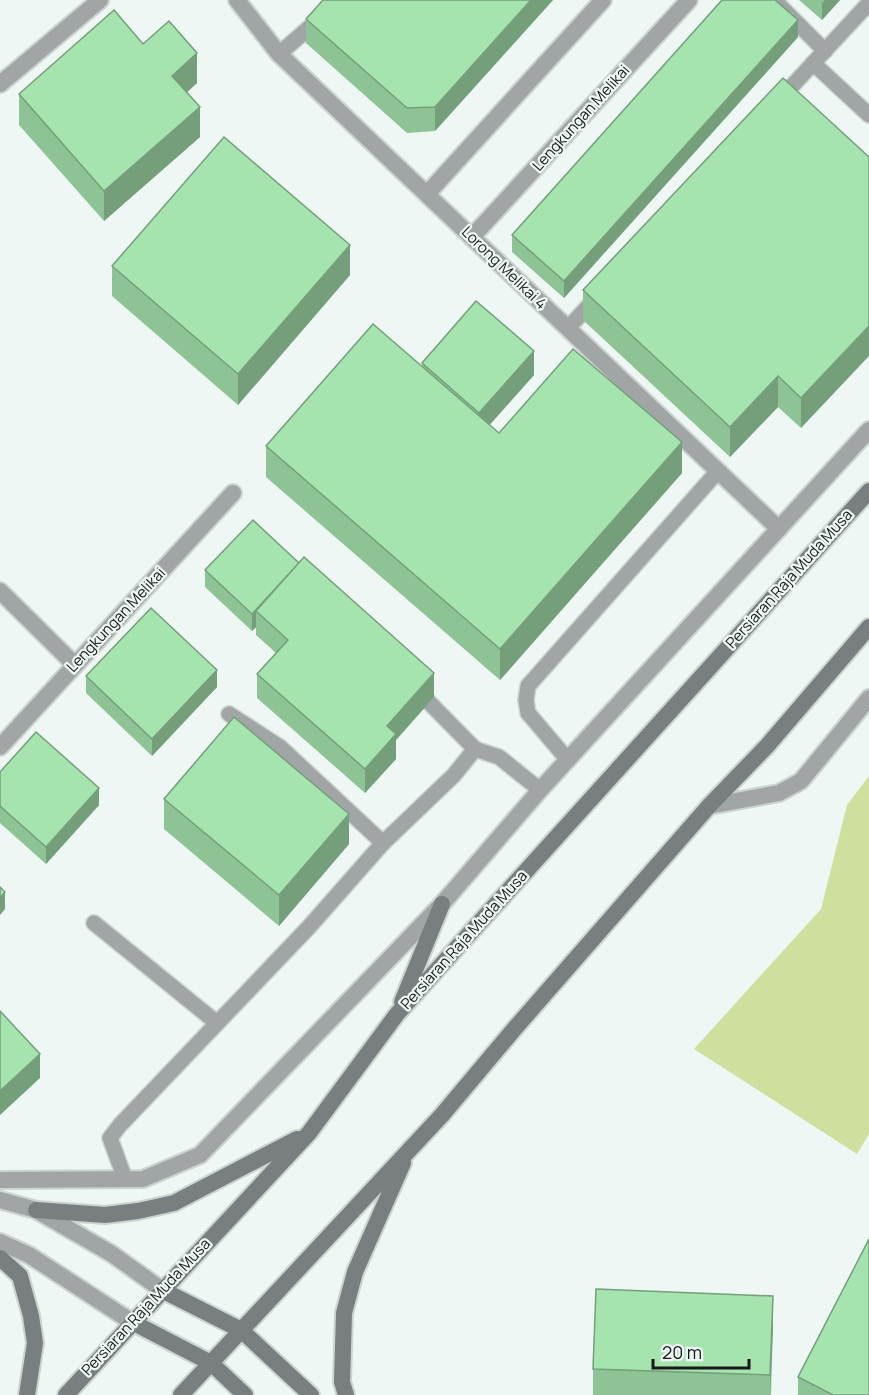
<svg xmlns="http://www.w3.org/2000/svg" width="869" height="1395" viewBox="0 0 869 1395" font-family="Manrope,sans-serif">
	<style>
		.green { fill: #cedf9e }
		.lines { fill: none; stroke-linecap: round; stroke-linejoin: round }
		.service-casing { stroke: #ccd4d1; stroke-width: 18 }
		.minor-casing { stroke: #ccd4d1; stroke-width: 20 }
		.tertiary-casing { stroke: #ccd4d1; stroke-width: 20 }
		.secondary-casing { stroke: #ccd4d1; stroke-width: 20 }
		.service { stroke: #a1a5a6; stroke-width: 15 }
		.minor { stroke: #a1a5a6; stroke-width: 16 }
		.tertiary { stroke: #a1a5a6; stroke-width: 16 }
		.secondary { stroke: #797f80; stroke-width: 16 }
		.wall { fill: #8ec396 }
		.shaded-wall { fill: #749f7a }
		.building { fill: #a5e3af; stroke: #749f7a; stroke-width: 1.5 }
		.labels { text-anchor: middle; stroke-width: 4.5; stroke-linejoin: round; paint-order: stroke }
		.street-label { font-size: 15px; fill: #171a19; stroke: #eef7f4 }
	</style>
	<rect width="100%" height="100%" fill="#eef7f4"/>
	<polygon class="green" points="869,776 869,1134 857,1154 694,1049 821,909 847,805"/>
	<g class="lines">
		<g class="service-casing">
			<g id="service">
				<polyline points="774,0 825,51"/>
				<polyline points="279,54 341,0"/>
				<polyline points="813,63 869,115"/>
				<polyline points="780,99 869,3"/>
				<polyline points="568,328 597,297"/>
				<polyline points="416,689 475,749"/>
				<polyline points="229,714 280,747 383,843 454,775 475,749 499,757 540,790"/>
				<polyline points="568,760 528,713 526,700 528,686 718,471"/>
				<polyline points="94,923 217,1023"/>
				<polyline points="125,1179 110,1138 120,1125 309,927 383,843"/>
			</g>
		</g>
		<g class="minor-casing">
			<g id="minor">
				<polyline points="237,0 279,54 779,529"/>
				<polyline points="0,84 100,0"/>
				<polyline points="427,194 603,0"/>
				<polyline points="472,237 689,0"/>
				<polyline points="0,591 75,665"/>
				<polyline points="0,747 233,493"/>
				<polyline points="709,806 779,793 801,781 869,698"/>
			</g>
		</g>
		<g class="tertiary-casing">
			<g id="tertiary">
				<polyline points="0,1180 143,1179 200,1155 442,904 540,790 869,430"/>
				<polyline points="0,1200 36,1210 112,1254 162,1290"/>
				<polyline points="0,1242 29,1255 132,1322"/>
			</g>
		</g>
		<g class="secondary-casing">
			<g id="secondary">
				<polyline points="402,1002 442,904"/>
				<polyline points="36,1210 105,1215 138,1211 174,1203 297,1139"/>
				<polyline points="0,1258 20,1276 31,1316 35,1343 27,1395"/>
				<polyline points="162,1290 241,1330 311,1395"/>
				<polyline points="132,1322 211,1363 245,1395"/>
				<polyline points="66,1395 309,1133 397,1014 869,491"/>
				<polyline points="181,1395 442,1115 516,1027 709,806 767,746 869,627"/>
				<polyline points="346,1395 342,1382 344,1313 355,1272 403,1163"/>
			</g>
		</g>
		<use href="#service" class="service"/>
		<use href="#minor" class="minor"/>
		<use href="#tertiary" class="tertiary"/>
		<use href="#secondary" class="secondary"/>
	</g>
	<g class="wall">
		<polygon points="323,0 553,0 435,131 407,133 306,43 306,19"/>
		<polygon points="799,0 840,0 822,20"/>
		<polygon points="798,37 564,298 512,252 512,235"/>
		<polygon points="143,44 197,83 187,92 200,137 104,221 19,125 19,94"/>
		<polygon points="869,157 801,428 778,407 730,457 583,320 583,290"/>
		<polygon points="112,266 350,275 238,405 112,296"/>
		<polygon points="422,363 534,375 489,425 499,433 682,473 500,680 266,477 266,446 422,366"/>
		<polygon points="205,570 434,697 396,740 396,759 365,793 257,698 257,674 276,653 256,635 256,627 252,631 205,587"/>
		<polygon points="86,676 217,687 152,756 86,693"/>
		<polygon points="0,772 99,805 46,864 0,823"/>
		<polygon points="164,799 349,844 279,926 164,829"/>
		<polygon points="773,1326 771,1395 593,1395 593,1369"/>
		<polygon points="798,1377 869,1395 798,1395"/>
	</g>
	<g class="shaded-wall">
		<polygon points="531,0 553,0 435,131 435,107"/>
		<polygon points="825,0 840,0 822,20 822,3"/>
		<polygon points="798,20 798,37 564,298 564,281"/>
		<polygon points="197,53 197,83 172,106 172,76"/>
		<polygon points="200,107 200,137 104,221 104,191"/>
		<polygon points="350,245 350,275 238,405 238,374"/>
		<polygon points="869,326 869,356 801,428 801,398"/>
		<polygon points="534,351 534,375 479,437 479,413"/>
		<polygon points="778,376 778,407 730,457 730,427"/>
		<polygon points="682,442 682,473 500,680 500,649"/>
		<polygon points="300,564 256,611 256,627 252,631 252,614"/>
		<polygon points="217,670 217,687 152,756 152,739"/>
		<polygon points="434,673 434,697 396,740 396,759 365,793 365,769 387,726"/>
		<polygon points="99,788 99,805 46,864 46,847"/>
		<polygon points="349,814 349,844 279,926 279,895"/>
		<polygon points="5,892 5,909 0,915 0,898"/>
		<polygon points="40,1054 40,1078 0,1115 0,1091"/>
		<polygon points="773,1296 773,1326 770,1395 770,1375"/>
	</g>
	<g class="building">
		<polygon points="323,0 531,0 435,107 407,108 306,19"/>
		<polygon points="722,0 775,0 798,20 564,281 512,235"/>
		<polygon points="114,10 143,44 169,21 197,53 172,76 200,107 104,191 19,94"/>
		<polygon points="783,78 869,157 869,326 801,398 778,376 730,427 583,290"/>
		<polygon points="224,137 350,245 238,374 112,266"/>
		<polygon points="476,301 534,351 479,413 422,363"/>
		<polygon points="373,324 499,433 573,349 682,442 500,649 266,446"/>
		<polygon points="253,520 299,563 252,614 205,570"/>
		<polygon points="304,557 434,673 387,726 396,734 365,769 257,674 288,640 256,611"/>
		<polygon points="151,608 217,670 152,739 86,676"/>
		<polygon points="234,717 349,814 279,895 164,799"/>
		<polygon points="36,732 99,788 46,847 0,806 0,772"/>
		<polygon points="0,887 5,892 0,898"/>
		<polygon points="0,1011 40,1054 0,1091"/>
		<polygon points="869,1239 869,1395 833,1395 798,1377"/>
		<polygon points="596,1289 773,1296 770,1375 593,1369"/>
	</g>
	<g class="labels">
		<g class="street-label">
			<text transform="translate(581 118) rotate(-48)" y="5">Lengkungan Melikai</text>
			<text transform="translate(504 268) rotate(44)" y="5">Lorong Melikai 4</text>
			<text transform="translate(789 579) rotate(-48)" y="5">Persiaran Raja Muda Musa</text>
			<text transform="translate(116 620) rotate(-47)" y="5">Lengkungan Melikai</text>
			<text transform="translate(464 940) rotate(-48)" y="5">Persiaran Raja Muda Musa</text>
			<text transform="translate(146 1307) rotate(-47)" y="5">Persiaran Raja Muda Musa</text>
		</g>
	</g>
	<path d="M653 1359v9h96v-9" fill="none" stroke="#171a19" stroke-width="3"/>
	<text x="662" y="1359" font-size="18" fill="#171a19" stroke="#eef7f4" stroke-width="4.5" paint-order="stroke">20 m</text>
</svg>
